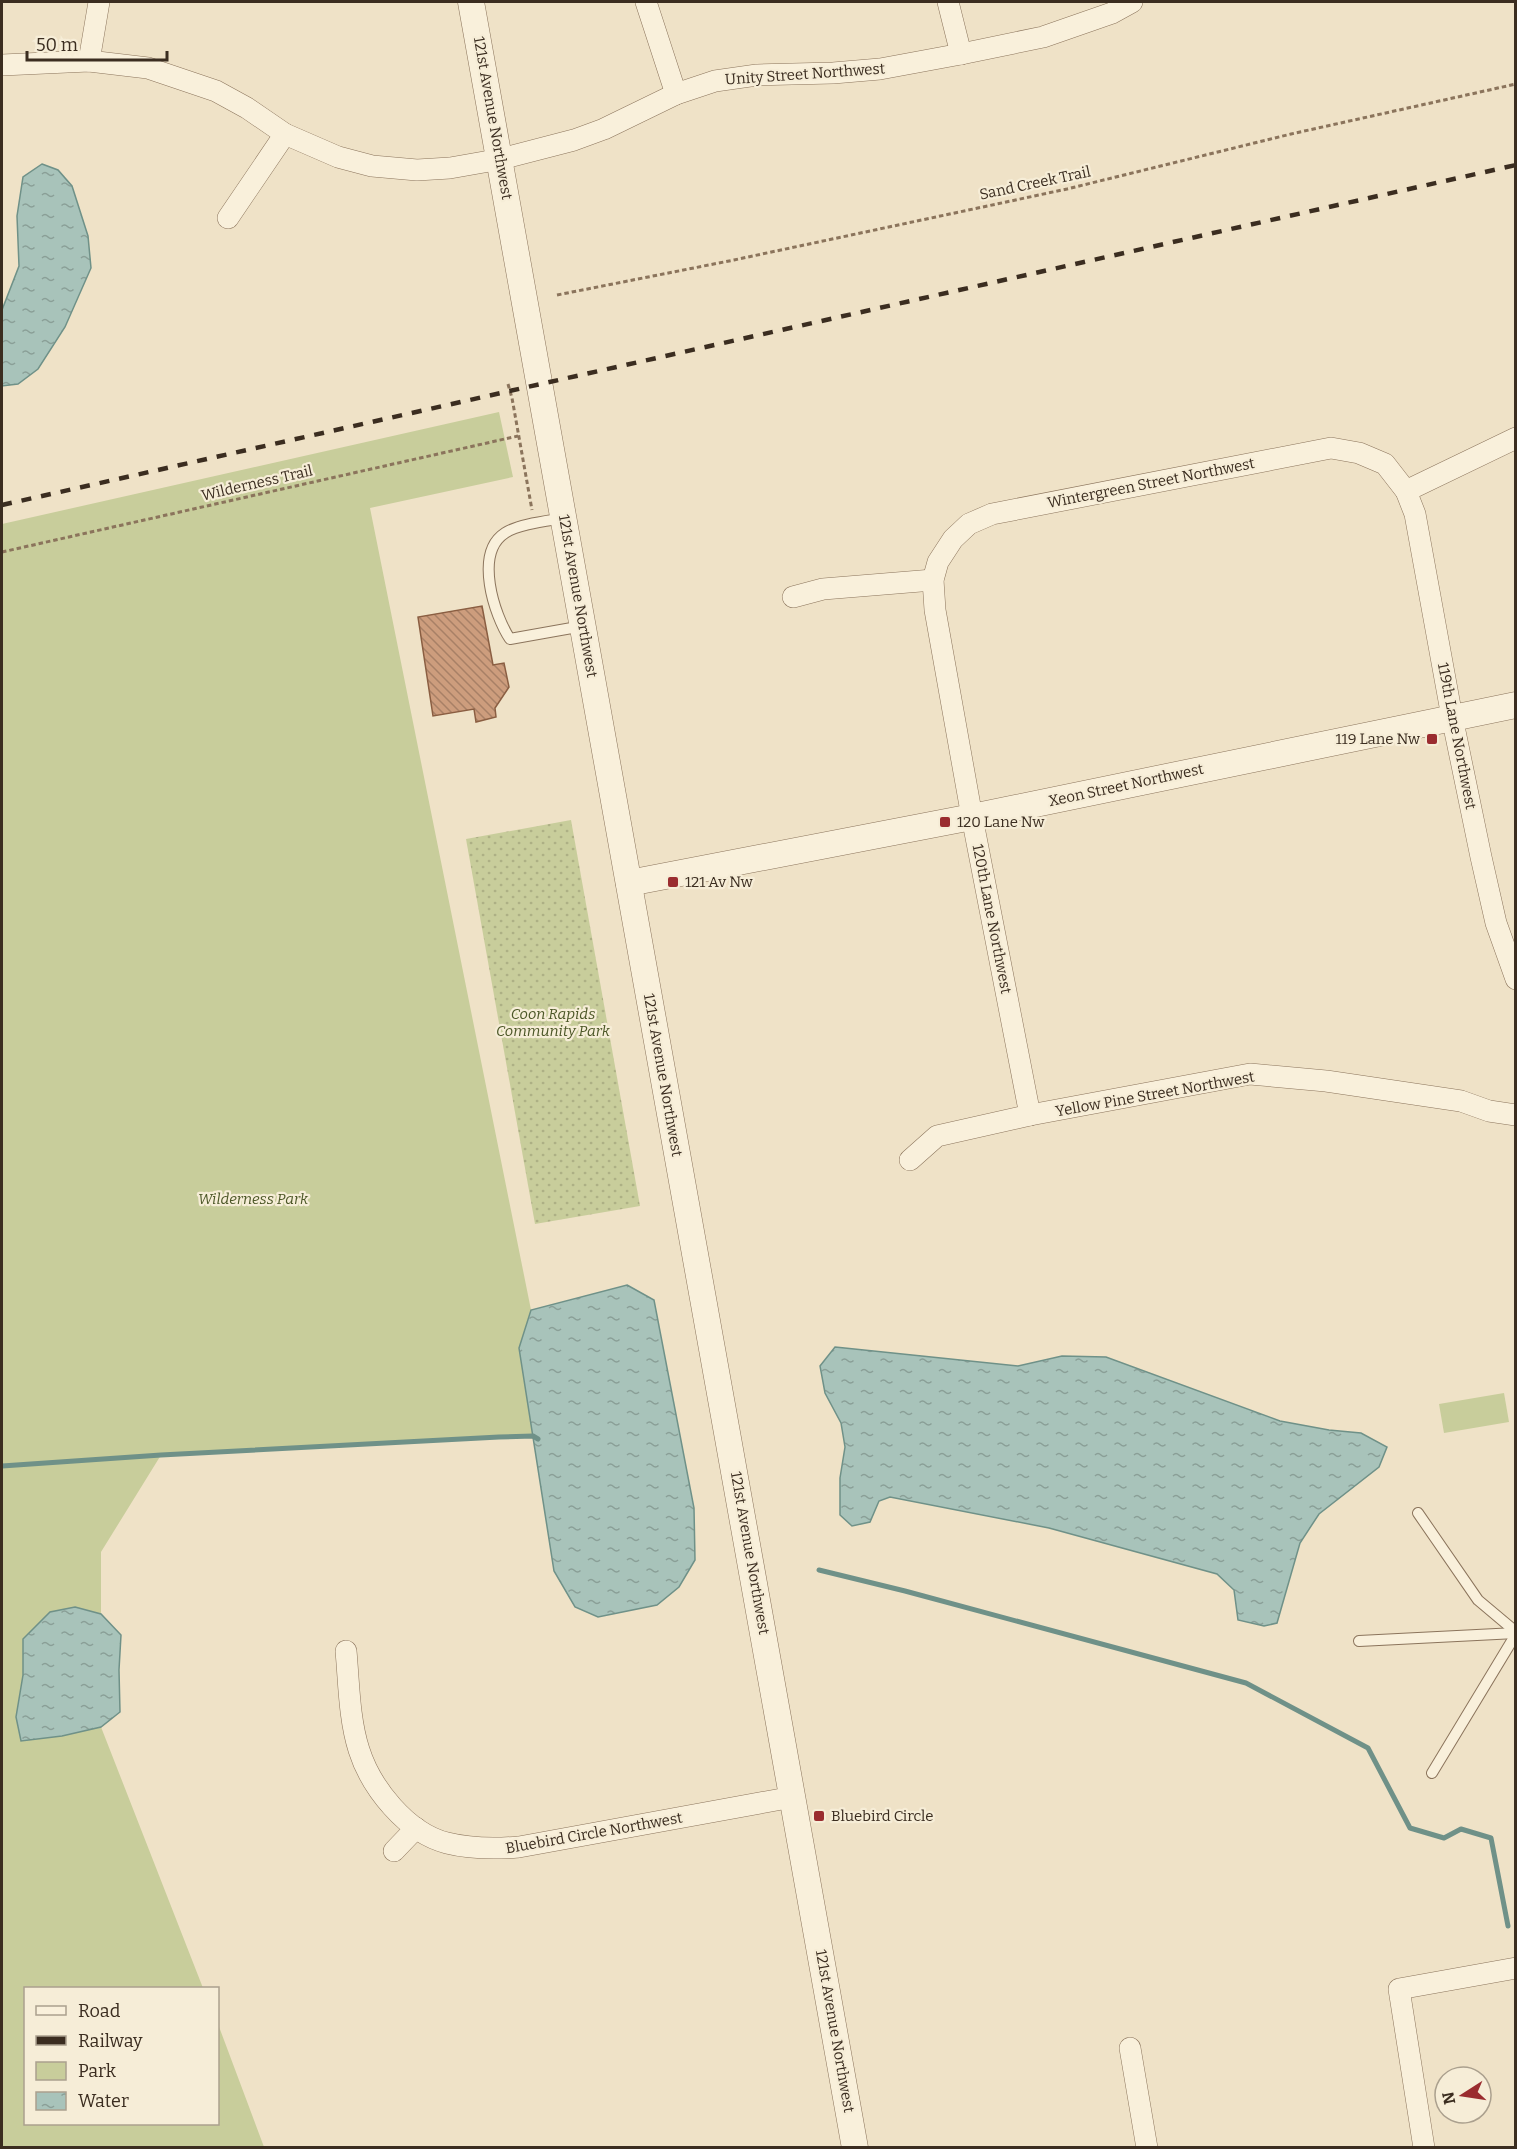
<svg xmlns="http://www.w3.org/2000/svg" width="1517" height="2149" viewBox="0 0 1517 2149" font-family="Bitter,serif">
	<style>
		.grass { fill: url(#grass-dots) }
		.park { fill: #c8cd9b }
		.water { fill: url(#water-ripples); stroke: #6f9188; stroke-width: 1.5 }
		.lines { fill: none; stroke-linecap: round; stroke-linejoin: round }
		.stream { stroke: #6f9188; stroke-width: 5 }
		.building { fill: url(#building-back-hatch); stroke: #8a5e42; stroke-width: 1.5 }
		.service-casing { stroke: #8b745c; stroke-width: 12 }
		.minor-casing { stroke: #8b745c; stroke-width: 22 }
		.tertiary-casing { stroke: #8b745c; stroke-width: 27 }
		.path { stroke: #8b745c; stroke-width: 3; stroke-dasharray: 4.5 3; stroke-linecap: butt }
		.service { stroke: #f9f0db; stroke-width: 10 }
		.minor { stroke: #f9f0db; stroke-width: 21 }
		.tertiary { stroke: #f9f0db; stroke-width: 26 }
		.rail { stroke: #3b2d20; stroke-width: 4.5; stroke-dasharray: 10 10; stroke-linecap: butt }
		.poi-dot { fill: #9a2c2f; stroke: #f6edd7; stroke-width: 2 }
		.labels { text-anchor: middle; stroke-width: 4.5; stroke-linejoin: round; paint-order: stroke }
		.street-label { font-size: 15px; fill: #3b2d20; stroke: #f6edd7 }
		.poi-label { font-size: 15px; fill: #3b2d20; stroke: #f6edd7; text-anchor: start }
		.park-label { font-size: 15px; font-style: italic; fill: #4c5727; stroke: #f6edd7 }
	</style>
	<defs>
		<pattern id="grass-dots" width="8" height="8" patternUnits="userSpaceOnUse" patternTransform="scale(1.5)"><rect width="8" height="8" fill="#c8cd9b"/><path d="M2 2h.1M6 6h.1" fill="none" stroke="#adb085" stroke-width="1.8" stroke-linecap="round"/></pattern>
		<pattern id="water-ripples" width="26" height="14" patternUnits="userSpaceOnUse" patternTransform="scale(1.5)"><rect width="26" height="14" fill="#a8c3ba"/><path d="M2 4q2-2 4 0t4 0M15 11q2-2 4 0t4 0" fill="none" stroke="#8a9f97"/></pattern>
		<pattern id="building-back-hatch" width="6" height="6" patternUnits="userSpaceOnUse" patternTransform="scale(1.5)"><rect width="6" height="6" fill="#cd9d7d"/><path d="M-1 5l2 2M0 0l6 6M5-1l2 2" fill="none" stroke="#a88066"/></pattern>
	</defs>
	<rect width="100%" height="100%" fill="#efe2c7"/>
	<polygon class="grass" points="571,820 640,1206 535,1224 466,839"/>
	<g class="park">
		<polygon points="499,412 513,477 370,508 531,1310 533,1436 161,1455 101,1552 101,1727 203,1988 26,1988 26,2124 218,2124 218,2024 264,2147 2,2147 2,524"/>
		<polygon points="1504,1393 1509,1422 1444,1433 1439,1404"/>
	</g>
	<g class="water">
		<polygon points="42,164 58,170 72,186 88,236 91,268 65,327 38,369 18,384 2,386 2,310 19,266 17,216 23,177"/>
		<polygon points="627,1285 654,1300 694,1508 695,1560 679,1587 657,1605 598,1617 575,1607 554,1571 519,1348 531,1310"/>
		<polygon points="835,1347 1018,1366 1062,1356 1106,1357 1280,1421 1329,1430 1361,1433 1387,1447 1379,1467 1319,1514 1300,1543 1277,1623 1264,1626 1238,1620 1234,1590 1217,1574 1049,1528 890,1497 879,1501 870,1522 852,1526 840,1515 840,1478 845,1447 841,1423 825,1393 820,1366"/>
		<polygon points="75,1607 101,1614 121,1635 119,1670 120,1712 101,1727 62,1736 21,1741 16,1717 23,1675 23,1639 50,1612"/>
	</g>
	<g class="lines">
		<g class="stream">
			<polyline points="2,1466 161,1455 499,1437 533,1436 538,1439"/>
			<polyline points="819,1570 905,1591 1246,1683 1368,1748 1410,1828 1444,1838 1461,1829 1491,1838 1508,1926"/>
		</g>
	</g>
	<polygon class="building" points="482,606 493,665 504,663 509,687 495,708 496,717 476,722 474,709 433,716 418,617"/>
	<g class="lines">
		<g class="service-casing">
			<g id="service">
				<path d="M564 518C547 521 519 524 505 533 474 553 494 615 510 639L583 626"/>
				<polyline points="1418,1513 1478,1600 1516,1632"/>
				<polyline points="1359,1641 1516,1633"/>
				<polyline points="1432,1773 1516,1634"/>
			</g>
		</g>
		<g class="minor-casing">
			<g id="minor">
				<polyline points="646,2 676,94"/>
				<polyline points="948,2 961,54"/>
				<polyline points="89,61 99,2"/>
				<polyline points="2,65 89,61 148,68 216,91 247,108 285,134 338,157 372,166 417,170 450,168 501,159 574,140 604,129 676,94 715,81 757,75 833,73 880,69 961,54 1043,37 1112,13 1132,2"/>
				<polyline points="228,218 285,134"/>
				<polyline points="1406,491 1415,514 1452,717 1481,857 1496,923 1516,979"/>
				<polyline points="793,597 823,589 933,580"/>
				<polyline points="1030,1115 972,817 935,610 933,580 938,562 953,539 969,524 992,514 1331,448 1359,453 1385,464 1406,491 1516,438"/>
				<polyline points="910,1160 937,1136 1030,1115 1250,1074 1326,1081 1461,1101 1489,1111 1516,1115"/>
				<path d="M346 1651C349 1683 349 1719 359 1750 371 1788 407 1833 447 1843 471 1849 495 1849 519 1847L793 1797"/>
				<polyline points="394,1851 416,1828"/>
				<polyline points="1130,2048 1147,2148"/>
				<polyline points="1424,2148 1399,1989 1516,1968"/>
			</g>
		</g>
		<g class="tertiary-casing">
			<g id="tertiary">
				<polyline points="471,2 855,2148"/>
				<polyline points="629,883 972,817 1516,705"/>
			</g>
		</g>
		<g class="path">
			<polyline points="557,295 734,260 1067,189 1291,134 1516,84"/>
			<polyline points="508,384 512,398 532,510"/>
			<polyline points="2,552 518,436"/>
		</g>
		<use href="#service" class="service"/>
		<use href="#minor" class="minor"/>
		<use href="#tertiary" class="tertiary"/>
		<polyline class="rail" points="2,505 1516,165"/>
	</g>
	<g class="poi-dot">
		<rect x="1426" y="733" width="12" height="12" rx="3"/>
		<rect x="939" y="816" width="12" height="12" rx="3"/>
		<rect x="667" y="876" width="12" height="12" rx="3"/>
		<rect x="813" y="1810" width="12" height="12" rx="3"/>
	</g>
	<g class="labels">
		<g class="street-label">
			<text transform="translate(805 74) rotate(-4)" y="5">Unity Street Northwest</text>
			<text transform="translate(493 118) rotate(80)" y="5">121st Avenue Northwest</text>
			<text transform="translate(1035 183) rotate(-12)" y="5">Sand Creek Trail</text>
			<text transform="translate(257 483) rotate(-13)" y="5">Wilderness Trail</text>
			<text transform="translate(1151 483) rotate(-11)" y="5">Wintergreen Street Northwest</text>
			<text transform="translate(578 596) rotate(80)" y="5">121st Avenue Northwest</text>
			<text transform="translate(1457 736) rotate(79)" y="5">119th Lane Northwest</text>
			<text transform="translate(1126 785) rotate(-12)" y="5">Xeon Street Northwest</text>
			<text transform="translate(992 919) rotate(79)" y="5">120th Lane Northwest</text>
			<text transform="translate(663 1075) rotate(80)" y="5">121st Avenue Northwest</text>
			<text transform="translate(1155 1094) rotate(-10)" y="5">Yellow Pine Street Northwest</text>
			<text transform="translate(750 1553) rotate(80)" y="5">121st Avenue Northwest</text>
			<text transform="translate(594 1833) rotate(-10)" y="5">Bluebird Circle Northwest</text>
			<text transform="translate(835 2031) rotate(80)" y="5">121st Avenue Northwest</text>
		</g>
		<g class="poi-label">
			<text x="1420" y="744" text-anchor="end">119 Lane Nw</text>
			<text x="957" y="827">120 Lane Nw</text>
			<text x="685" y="887">121 Av Nw</text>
			<text x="831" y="1821">Bluebird Circle</text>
		</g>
		<g class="park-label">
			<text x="553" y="1019">Coon Rapids<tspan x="553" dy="17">Community Park</tspan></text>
			<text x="253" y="1204">Wilderness Park</text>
		</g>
	</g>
	<rect width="1517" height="2149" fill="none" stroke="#3b2d20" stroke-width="6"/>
	<rect x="24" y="1987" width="195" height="138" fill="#f6edd7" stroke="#aba08e" stroke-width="1.5"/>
	<rect x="36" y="2006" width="30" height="9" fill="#f9f0db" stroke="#aba08e" stroke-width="1.5"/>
	<text x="78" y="2017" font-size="18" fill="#3b2d20">Road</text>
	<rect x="36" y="2036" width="30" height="9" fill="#3b2d20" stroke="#aba08e" stroke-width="1.5"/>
	<text x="78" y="2047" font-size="18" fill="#3b2d20">Railway</text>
	<rect x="36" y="2062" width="30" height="18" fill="#c8cd9b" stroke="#aba08e" stroke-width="1.5"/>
	<text x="78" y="2077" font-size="18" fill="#3b2d20">Park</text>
	<rect x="36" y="2092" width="30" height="18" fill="url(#water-ripples)" stroke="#aba08e" stroke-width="1.5"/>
	<text x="78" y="2107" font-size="18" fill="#3b2d20">Water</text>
	<g transform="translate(1463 2095) rotate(258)"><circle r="28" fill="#f6edd7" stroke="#aba08e" stroke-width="1.5"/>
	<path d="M0-4.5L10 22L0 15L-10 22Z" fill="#9a2c2f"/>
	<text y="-9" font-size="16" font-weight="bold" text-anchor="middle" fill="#3b2d20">N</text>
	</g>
	<path d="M27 51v9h140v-9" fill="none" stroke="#3b2d20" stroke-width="3"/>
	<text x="36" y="51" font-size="18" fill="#3b2d20" stroke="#f6edd7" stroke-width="4.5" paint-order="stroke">50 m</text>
</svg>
